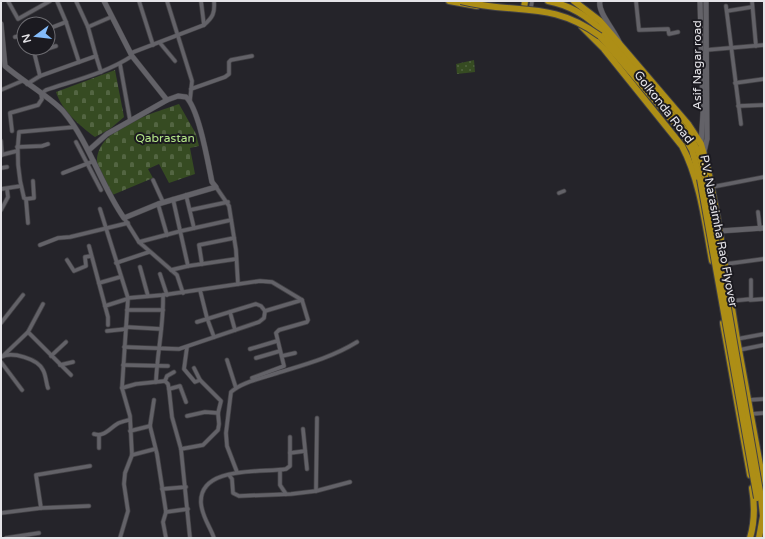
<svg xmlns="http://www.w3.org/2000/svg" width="765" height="539" viewBox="0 0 765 539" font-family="'Varela Round',sans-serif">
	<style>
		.cemetery { fill: url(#cemetery-stones) }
		.park { fill: url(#park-dots) }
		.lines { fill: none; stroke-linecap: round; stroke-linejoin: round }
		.street-casing { stroke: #424145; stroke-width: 5 }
		.secondary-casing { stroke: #424145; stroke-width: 6 }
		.highway-casing { stroke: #424145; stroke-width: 8 }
		.street { stroke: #636268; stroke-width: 3.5 }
		.secondary { stroke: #636268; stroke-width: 5 }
		.highway { stroke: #ad8e16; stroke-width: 6 }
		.highway-bridge-casing { stroke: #424145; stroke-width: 8; stroke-linecap: butt }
		.highway-bridge { stroke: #ad8e16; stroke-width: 6 }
		.labels { text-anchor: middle; stroke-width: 4; stroke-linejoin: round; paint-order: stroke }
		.street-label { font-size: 12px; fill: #e5e4e8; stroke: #1b1a20 }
		.park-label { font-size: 12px; fill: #b4e588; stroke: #1b1a20 }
	</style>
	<defs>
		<pattern id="cemetery-stones" width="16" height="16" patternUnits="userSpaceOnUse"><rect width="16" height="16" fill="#364b22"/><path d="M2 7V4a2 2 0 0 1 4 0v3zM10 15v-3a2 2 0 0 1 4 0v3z" fill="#536542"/></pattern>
		<pattern id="park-dots" width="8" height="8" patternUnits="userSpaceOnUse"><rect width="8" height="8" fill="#364b22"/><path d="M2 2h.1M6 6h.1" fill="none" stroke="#536542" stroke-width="1.8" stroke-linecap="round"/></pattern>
	</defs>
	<rect width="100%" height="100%" fill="#25242a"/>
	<g class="cemetery">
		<path d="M115 70 124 117 110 129 95 137C80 126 62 111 56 92Z"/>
		<path d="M179 104 196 134 199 146 190 148 195 174 169 183 159 164 148 169 153 178 110 196C106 186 97 172 97 161 97 128 154 113 179 104Z"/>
	</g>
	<polygon class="park" points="474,60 475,72 457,74 456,64"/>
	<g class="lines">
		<g class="street-casing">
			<g id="street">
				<polyline points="8,1 18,19 50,1"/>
				<polyline points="57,1 66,22 79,62"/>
				<polyline points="139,1 153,45"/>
				<polyline points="167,1 192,81 190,100"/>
				<polyline points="636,1 639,30 668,29 669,34 678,32"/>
				<polyline points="752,1 756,46"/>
				<polyline points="726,6 741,124"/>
				<polyline points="531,8 532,1"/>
				<polyline points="727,11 752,7"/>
				<path d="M204 25C213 17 215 13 214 1"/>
				<polyline points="88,27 111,17"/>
				<polyline points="48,29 66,22"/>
				<polyline points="15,37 24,35"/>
				<polyline points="160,43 175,61"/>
				<polyline points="33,48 40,76"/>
				<polyline points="706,50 764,45"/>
				<polyline points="34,53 56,46"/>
				<polyline points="131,53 204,25 201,1"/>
				<polyline points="96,56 101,72"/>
				<polyline points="120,64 130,120"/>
				<polyline points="735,83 764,79"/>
				<polyline points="27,84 40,76 96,56 88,27 76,1"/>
				<polyline points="191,89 225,77 229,74 229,62 231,60 252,56"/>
				<polyline points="1,90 22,81"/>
				<polyline points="738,106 764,105"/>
				<path d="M12 131 10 113 38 105 42 99 41 94 46 90C76 80 106 73 132 56"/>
				<polyline points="1,141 2,155"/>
				<polyline points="76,142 101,190"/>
				<polyline points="17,147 42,146 48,144"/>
				<polyline points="1,155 17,151"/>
				<polyline points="1,168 7,167"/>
				<polyline points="63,173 94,161"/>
				<polyline points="153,180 163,202"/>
				<polyline points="216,187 229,206 236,250 238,284"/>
				<polyline points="712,187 764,177"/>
				<polyline points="1,189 21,186"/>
				<polyline points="559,193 564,191"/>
				<polyline points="186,195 194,228"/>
				<polyline points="26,199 34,198 33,181"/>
				<polyline points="173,199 188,266"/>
				<polyline points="158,204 167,235"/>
				<polyline points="100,209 128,298 122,388 130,416 132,455 125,473 124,484 128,511 120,538"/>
				<polyline points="1,210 8,197 7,189"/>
				<polyline points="190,210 228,202"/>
				<polyline points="758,212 760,229"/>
				<polyline points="124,218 139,242 177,275 183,293"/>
				<path d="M28 223 26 199 24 198C18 176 16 155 19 132L75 127"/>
				<polyline points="139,242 181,231 231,220"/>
				<polyline points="40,245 58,238 70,237 128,223"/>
				<polyline points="89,246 108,317 108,325"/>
				<polyline points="67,260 74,271 86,266 85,257 91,256"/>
				<polyline points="116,263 149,252"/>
				<polyline points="202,264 199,245 234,238"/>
				<polyline points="726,264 763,259"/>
				<polyline points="140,267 148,296"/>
				<polyline points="171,270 188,266 236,259"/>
				<polyline points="160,274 167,295"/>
				<polyline points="99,283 120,277"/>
				<polyline points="200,290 207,318 214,337"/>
				<polyline points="128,298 163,295 260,281 272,282 302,300 308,320 307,322 279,330 276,333 284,366 252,378"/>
				<polyline points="750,300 764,299"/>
				<polyline points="731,301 751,299 751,280"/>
				<polyline points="105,306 127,299"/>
				<polyline points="127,310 163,310"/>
				<polyline points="265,311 302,300"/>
				<polyline points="230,312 235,330"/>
				<polyline points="1,323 23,295"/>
				<polyline points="126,327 161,329"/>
				<polyline points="107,331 126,329"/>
				<polyline points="28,332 71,375"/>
				<polyline points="737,339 764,334"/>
				<polyline points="124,347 179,349 259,322 264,318 265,311 261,306 256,304 197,322"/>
				<polyline points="187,347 184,369 195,382 200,380"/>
				<polyline points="250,349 277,341"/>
				<polyline points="739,350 764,345"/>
				<polyline points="4,355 28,332 43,304"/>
				<polyline points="51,356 66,342"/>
				<polyline points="282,356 295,353"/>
				<path d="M1 357C12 351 38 359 43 370 46 375 46 383 48 388"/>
				<polyline points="256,358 280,351"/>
				<polyline points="227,360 236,388"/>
				<polyline points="1,362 22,390"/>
				<polyline points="60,365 73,362"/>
				<polyline points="123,365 168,366"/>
				<polyline points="165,381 168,384 169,389 172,417 181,449 190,538"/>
				<polyline points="165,381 167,376 174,372"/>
				<path d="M156 382C157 353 164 324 163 295"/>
				<polyline points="122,388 136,384 165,381"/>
				<polyline points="169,389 180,386 186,402"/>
				<polyline points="154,400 150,426 157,454 166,512 163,522 166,538"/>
				<polyline points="748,400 764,399"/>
				<polyline points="751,414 764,413"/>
				<polyline points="187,416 205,412 218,413"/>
				<polyline points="303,429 307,469"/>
				<polyline points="130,431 150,426"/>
				<path d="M94 434C104 437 109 429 117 424 120 422 125 421 129 420"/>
				<polyline points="99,436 99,448"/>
				<polyline points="181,449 203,445 218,430 219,424 218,413 221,401 200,380 194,368"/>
				<polyline points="290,453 305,451"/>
				<polyline points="132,455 155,449"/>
				<polyline points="280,470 280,485 286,494"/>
				<path d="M237 472 227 446 226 433 231 392C242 382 260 379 274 374 303 365 331 358 357 342"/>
				<polyline points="229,475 232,479 233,493 239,496 291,494 316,491 350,482"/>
				<polyline points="162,489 186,487"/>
				<polyline points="316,491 317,418"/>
				<polyline points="41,508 36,475 90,466"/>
				<polyline points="166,512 188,509"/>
				<polyline points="1,513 41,508 89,506"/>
				<polyline points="6,538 39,533"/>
				<path d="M214 538C210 526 202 517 201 503 199 465 263 473 286 469L290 466V437"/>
			</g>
		</g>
		<g class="secondary-casing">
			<g id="secondary">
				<path d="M600 1C597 12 616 32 620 44"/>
				<polyline points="700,1 703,113 701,144"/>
				<path d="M1 24 5 66C21 80 50 97 63 111 90 143 100 184 124 218L158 204 216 187 212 182C208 163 199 109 186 97L178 96 167 100 132 56 104 1"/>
				<polyline points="89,150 107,134 167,100"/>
				<polyline points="704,152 707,139 706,1"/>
				<polyline points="720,231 764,228"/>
			</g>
		</g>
		<g class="highway-casing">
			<g id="highway">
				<polyline points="449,1 477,6"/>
				<path d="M548 1C570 5 588 16 604 33L689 135 698 151 705 176"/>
				<polyline points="574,1 600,21 688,124 701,144 708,169 717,215 737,339 764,487"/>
				<polyline points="524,8 525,1"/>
				<path d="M582 27 604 49 682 146C700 180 705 223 712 261"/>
				<polyline points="600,36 681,131 692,150 700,179"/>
				<polyline points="723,323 750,475"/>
				<path d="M750 538C755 521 755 506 752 488"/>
				<polyline points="759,538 763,516 761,497"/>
			</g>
		</g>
		<use href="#street" class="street"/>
		<use href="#secondary" class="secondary"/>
		<use href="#highway" class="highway"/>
		<g class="highway-bridge-casing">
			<g id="highway-bridge">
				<path d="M461 1C517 15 551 0 600 36"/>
				<polyline points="705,176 761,497"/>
				<polyline points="700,179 757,498"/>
			</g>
		</g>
		<use href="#highway-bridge" class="highway-bridge"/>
	</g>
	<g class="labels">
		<g class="street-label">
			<text transform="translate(697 65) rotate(-90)" y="4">Asif Nagar road</text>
			<text transform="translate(664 107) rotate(52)" y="4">Golkonda Road</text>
			<text transform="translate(719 231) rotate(79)" y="4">P.V. Narasimha Rao Flyover</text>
		</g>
		<g class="park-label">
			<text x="165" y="142">Qabrastan</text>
		</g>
	</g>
	<rect width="765" height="539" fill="none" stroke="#e5e4e8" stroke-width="4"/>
	<g transform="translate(36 36) rotate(255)"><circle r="19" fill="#1b1a20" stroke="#6c6b70"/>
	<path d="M0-3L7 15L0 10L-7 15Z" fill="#84bcfb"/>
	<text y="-6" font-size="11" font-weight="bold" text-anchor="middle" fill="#e5e4e8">N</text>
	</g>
</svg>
